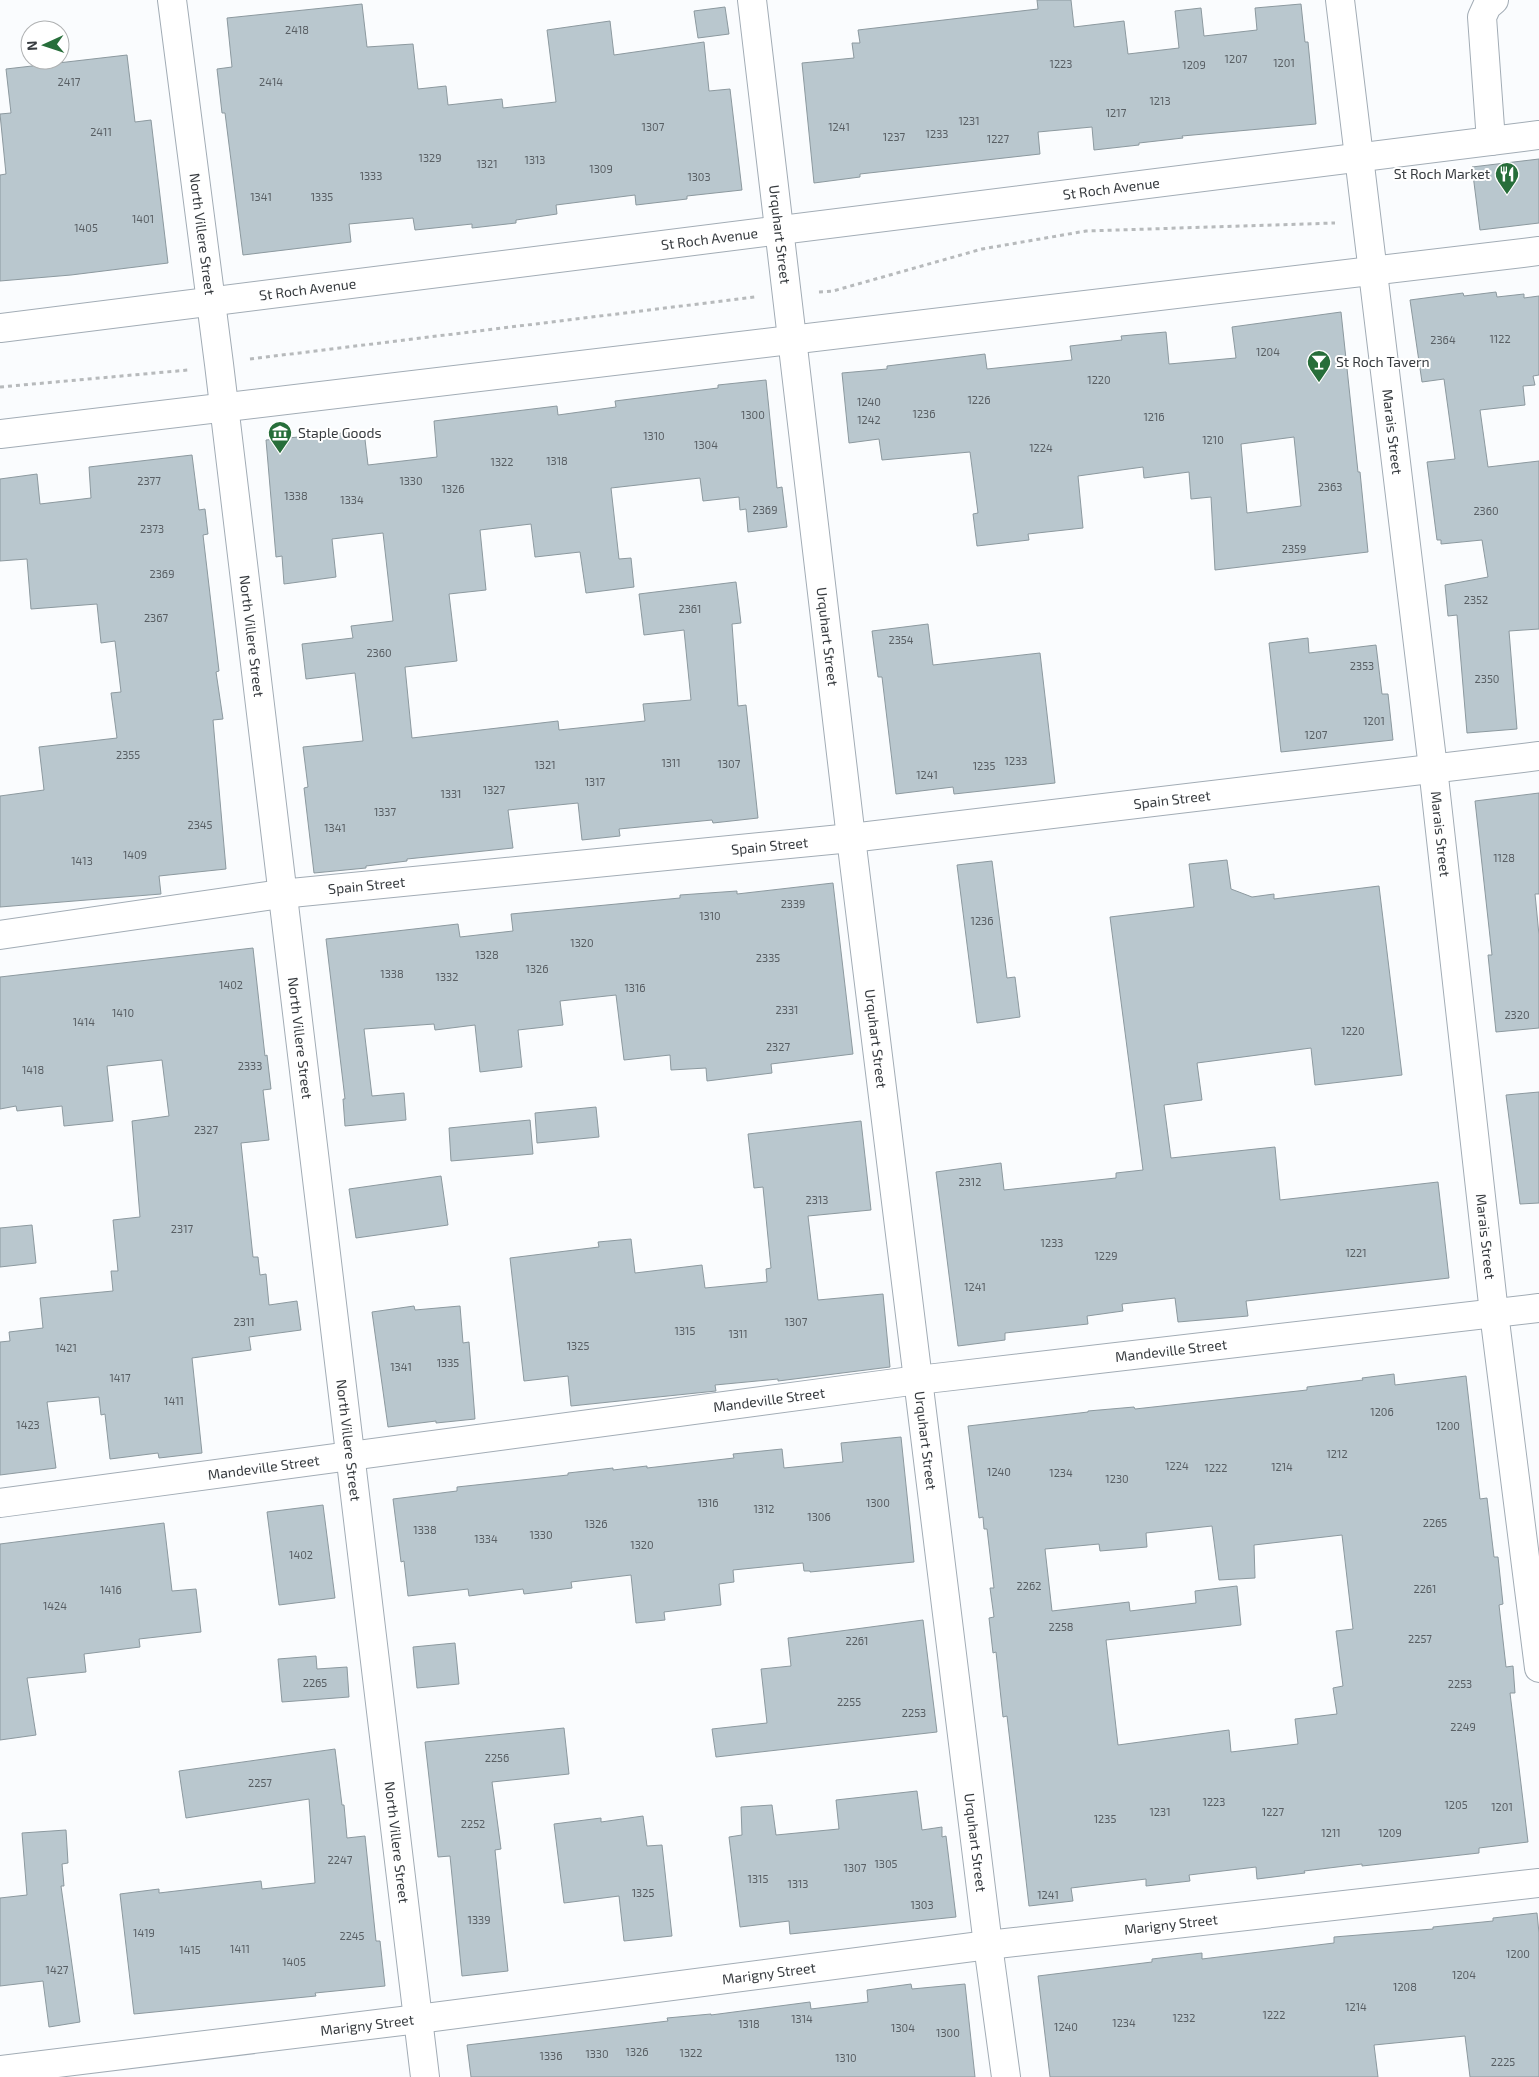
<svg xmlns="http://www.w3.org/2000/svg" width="1539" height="2077" viewBox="0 0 1539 2077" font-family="'Exo 2',sans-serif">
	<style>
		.building { fill: #b9c7ce; stroke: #8c999f; fill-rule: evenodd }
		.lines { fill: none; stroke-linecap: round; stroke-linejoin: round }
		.minor-casing { stroke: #a2acb5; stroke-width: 30 }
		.path { stroke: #b7babc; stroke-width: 3; stroke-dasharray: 4 4; stroke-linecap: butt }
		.minor { stroke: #fff; stroke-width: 28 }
		.labels { text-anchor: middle; stroke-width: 4; stroke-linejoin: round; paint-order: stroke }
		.number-label { font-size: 11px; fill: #585e63 }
		.poi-label { font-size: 14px; fill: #373b3f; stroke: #fff; text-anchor: start }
		.street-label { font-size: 14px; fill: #373b3f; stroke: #fff }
	</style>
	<rect width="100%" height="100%" fill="#fafcfe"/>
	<g class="building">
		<polygon points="1037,0 1071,0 1074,27 1124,21 1128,54 1179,48 1175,11 1201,8 1204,36 1257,30 1255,8 1301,4 1305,42 1308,42 1316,124 1182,136 1183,138 1139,143 1139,145 1094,150 1092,127 1038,132 1040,154 860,174 860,177 814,183 802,63 854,58 852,43 860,43 858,30 1038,9"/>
		<polygon points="362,4 367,47 413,44 418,89 446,86 448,105 502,99 503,108 556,102 547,30 610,21 614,55 704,42 709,91 730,89 742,190 687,196 687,199 636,205 635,195 556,205 557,214 516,220 516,223 472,228 472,224 415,230 413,218 349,224 351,242 243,255 225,113 222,113 217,69 232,67 227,18"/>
		<polygon points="725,7 729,34 698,38 694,11"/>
		<polygon points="127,55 135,122 151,120 168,263 71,275 0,281 0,175 6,174 0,114 11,113 6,69"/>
		<polygon points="1539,159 1539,223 1480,230 1472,167"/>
		<polygon points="1496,292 1497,297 1524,294 1524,298 1539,296 1539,375 1533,376 1535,385 1523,386 1525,405 1480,410 1488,467 1539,461 1539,629 1509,631 1517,729 1467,733 1457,615 1448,616 1445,585 1488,577 1482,540 1441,544 1441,540 1437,540 1427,462 1455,459 1444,379 1422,382 1410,300 1463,293 1464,296"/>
		<path d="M1341 312 1358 472H1360L1368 552 1215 570 1211 497 1191 499 1189 472 1144 478 1143 467 1078 476 1083 528 1028 534 1029 540 977 546 973 514 978 513 970 452 882 460 879 439 849 443 842 373 887 369V366L985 354 987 369 1072 360 1070 346 1122 340 1121 336 1166 332 1169 364 1236 358 1232 327ZM1294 437 1301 506 1247 513 1241 444Z"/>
		<polygon points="766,380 777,488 782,487 787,527 748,532 746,509 740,510 739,497 703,501 700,478 611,488 619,559 631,558 634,587 586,593 580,552 535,557 531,524 480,530 486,590 449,594 457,661 405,667 412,738 558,721 559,730 645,721 643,704 691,700 684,630 644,635 639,594 736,582 741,623 732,624 738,706 746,705 758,818 713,823 712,820 619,829 620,836 582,840 578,803 508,810 513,848 407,859 407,861 366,866 366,868 314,873 304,788 308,787 303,747 363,741 355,673 306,679 302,644 353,638 351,626 393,621 383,533 332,539 336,577 284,584 282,556 276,557 266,440 364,431 368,465 437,457 434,421 557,406 558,415 616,407 615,401 718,388 718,385"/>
		<polygon points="192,455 199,510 205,509 208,534 203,535 219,671 216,672 223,719 213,720 226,869 159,876 161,894 0,907 0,796 44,790 39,747 117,738 111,693 121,692 115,641 101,643 97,604 31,609 27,559 0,561 0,479 37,474 40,504 91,498 89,467"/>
		<polygon points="928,624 933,665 1040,653 1055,783 954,794 953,787 896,794 882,677 878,677 872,631"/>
		<polygon points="1308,638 1309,653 1376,645 1382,694 1388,694 1393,740 1281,752 1269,643"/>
		<polygon points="1539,793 1539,894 1535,894 1539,935 1539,1028 1496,1032 1488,955 1492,955 1475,801"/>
		<polygon points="1227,860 1231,889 1252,897 1274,894 1274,899 1379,886 1402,1075 1315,1085 1311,1048 1197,1063 1202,1100 1164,1105 1171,1158 1275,1147 1280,1200 1438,1182 1449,1278 1246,1301 1248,1316 1178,1322 1175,1298 1122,1304 1123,1311 1087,1316 1088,1324 1005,1333 1005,1340 958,1346 936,1172 1001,1163 1004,1190 1116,1178 1116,1173 1143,1170 1110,917 1194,907 1189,864"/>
		<polygon points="992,861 1007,978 1015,977 1020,1017 977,1023 957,865"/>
		<polygon points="833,883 853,1054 771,1064 772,1073 707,1081 706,1068 671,1070 670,1055 624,1060 616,995 560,1001 563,1025 518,1030 522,1067 480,1072 475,1025 435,1030 434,1024 364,1029 372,1096 404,1093 406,1120 345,1126 343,1099 345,1099 326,939 458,924 460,937 513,931 511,914 680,898 680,895 737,891 737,894"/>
		<polygon points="253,948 265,1056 267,1055 271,1089 263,1090 269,1140 241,1143 253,1257 258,1257 260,1275 266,1274 269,1305 297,1301 301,1330 249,1337 251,1350 192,1358 202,1453 159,1458 158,1453 110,1459 105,1414 101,1415 99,1397 47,1402 56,1468 0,1475 0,1342 10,1341 9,1332 43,1328 40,1298 113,1291 111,1271 118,1271 113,1220 140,1217 132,1121 169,1116 162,1060 107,1066 113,1121 64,1126 62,1106 17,1111 16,1106 0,1109 0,977"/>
		<polygon points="1539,1092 1539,1203 1520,1204 1506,1095"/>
		<polygon points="596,1107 599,1137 537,1143 535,1113"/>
		<polygon points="530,1120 533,1154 451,1161 449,1128"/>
		<polygon points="861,1121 871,1210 808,1216 818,1300 883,1294 890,1367 778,1381 778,1379 715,1385 716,1391 571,1406 568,1376 524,1381 510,1258 599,1247 598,1242 631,1239 635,1273 702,1265 705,1288 767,1282 766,1269 771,1268 763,1187 754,1188 748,1134"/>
		<polygon points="441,1176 448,1225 356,1238 349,1189"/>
		<polygon points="32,1225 36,1263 0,1267 0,1228"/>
		<polygon points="414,1306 415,1310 460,1306 463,1343 469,1342 475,1419 436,1423 436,1421 388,1427 372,1312"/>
		<path d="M1394 1374 1395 1385 1466 1376 1480 1499 1487 1498 1494 1557H1498L1503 1604 1499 1605 1506 1667 1513 1666 1515 1693H1510L1528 1842 1479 1848V1853L1362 1866V1864L1304 1871 1305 1873 1257 1879 1256 1867 1189 1875 1190 1881 1146 1886V1879L1071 1888 1073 1901 1029 1906 1007 1716 1003 1717 996 1652 993 1653 989 1618 994 1617 990 1588H994L987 1529H984L983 1517 979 1518 968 1426 1088 1412V1411L1134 1407 1135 1409 1307 1390V1387L1363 1380 1362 1378ZM1212 1526 1219 1580 1255 1578 1254 1545 1342 1535 1353 1629 1336 1631 1343 1686 1333 1688 1337 1714 1295 1719 1298 1744 1231 1752 1229 1730 1118 1745 1106 1640 1241 1625 1237 1586 1195 1591 1196 1603 1130 1611 1129 1602 1052 1611 1045 1549 1099 1544 1100 1551 1147 1547 1146 1533Z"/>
		<polygon points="901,1437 914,1562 810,1572 810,1571 804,1571 803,1563 733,1570 734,1582 719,1584 721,1605 664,1612 665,1620 636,1623 631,1575 571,1582 572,1588 524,1594 523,1589 469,1596 468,1589 408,1596 404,1561 401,1562 393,1499 457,1491 457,1487 568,1475 568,1473 613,1468 613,1470 647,1466 647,1468 734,1458 733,1454 782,1449 784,1468 843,1462 841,1443"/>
		<polygon points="323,1505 335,1598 279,1605 267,1512"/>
		<polygon points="164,1523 172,1591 196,1589 201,1632 139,1639 140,1647 84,1654 86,1672 27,1678 36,1735 0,1740 0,1544"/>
		<polygon points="923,1620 937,1732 716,1757 712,1729 767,1723 761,1669 791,1666 788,1638"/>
		<polygon points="455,1643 459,1684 417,1688 413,1647"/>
		<polygon points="316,1656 317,1669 347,1667 349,1697 282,1702 278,1659"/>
		<polygon points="564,1728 569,1774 492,1782 501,1849 495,1850 508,1971 462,1976 450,1856 438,1857 425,1742"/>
		<polygon points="335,1749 342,1805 344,1805 347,1838 365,1836 376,1941 380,1941 385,1986 315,1993 316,1996 134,2014 120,1894 159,1889 159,1893 261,1881 262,1889 315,1883 309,1799 186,1818 179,1771"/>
		<polygon points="917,1791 922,1830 942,1827 942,1837 946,1836 956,1917 790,1934 789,1921 740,1927 729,1837 742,1835 741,1807 772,1805 776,1835 839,1829 836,1800"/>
		<polygon points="643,1816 647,1846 662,1845 672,1936 624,1941 619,1896 564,1903 554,1824 601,1818 601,1822"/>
		<polygon points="66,1830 68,1863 62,1864 64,1886 61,1886 80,2022 49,2027 43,1981 0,1986 0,1898 27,1895 22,1833"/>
		<polygon points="1537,1913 1539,1933 1539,2077 1470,2077 1465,2036 1374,2045 1378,2077 1050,2077 1038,1976 1152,1962 1152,1959 1202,1953 1202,1959 1334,1943 1334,1937 1433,1929 1433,1927 1493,1921 1493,1918"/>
		<polygon points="911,1984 912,1989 965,1984 975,2077 471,2077 467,2045 668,2021 667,2018 711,2014 711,2015 810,2002 811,2009 868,2002 867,1990"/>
	</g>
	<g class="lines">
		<g class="minor-casing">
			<g id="minor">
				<path id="s1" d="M172 0 219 364 425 2077"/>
				<path id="s2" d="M752 0 851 838 988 1945 1006 2077"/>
				<path id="s3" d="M1340 0 1433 768 1494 1313 1539 1668"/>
				<polyline points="1491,141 1482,17 1487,6 1494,0"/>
				<path id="s4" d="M0 328 1539 135"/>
				<polyline points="0,434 1539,251"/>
				<path id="s5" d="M0 935 281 894 851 838 1539 756"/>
				<path id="s6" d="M0 1503 918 1380 1539 1308"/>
				<path id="s7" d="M0 2070 418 2019 988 1945 1539 1883"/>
			</g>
		</g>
		<g class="path">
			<polyline points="819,292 833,291 982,249 1086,231 1335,223"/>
			<polyline points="250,359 755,297"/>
			<polyline points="0,387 188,370"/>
		</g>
		<use href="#minor" class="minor"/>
	</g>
	<defs>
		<g id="restaurant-pin" transform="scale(1.25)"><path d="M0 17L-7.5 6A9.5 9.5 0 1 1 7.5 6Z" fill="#276e3a" stroke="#fff"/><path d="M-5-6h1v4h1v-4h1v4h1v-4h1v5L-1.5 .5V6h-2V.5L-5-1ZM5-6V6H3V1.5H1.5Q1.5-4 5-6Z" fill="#fff"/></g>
		<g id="bar-pin" transform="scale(1.25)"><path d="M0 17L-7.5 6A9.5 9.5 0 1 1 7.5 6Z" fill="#276e3a" stroke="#fff"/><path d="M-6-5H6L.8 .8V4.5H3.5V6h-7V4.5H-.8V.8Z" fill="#fff"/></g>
		<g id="museum-pin" transform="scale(1.25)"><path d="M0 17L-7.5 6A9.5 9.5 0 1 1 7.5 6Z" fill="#276e3a" stroke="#fff"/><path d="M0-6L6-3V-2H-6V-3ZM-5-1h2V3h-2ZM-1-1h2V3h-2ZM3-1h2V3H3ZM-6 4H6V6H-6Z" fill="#fff"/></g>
	</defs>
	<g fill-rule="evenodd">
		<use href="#restaurant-pin" x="1507" y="174"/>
		<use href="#bar-pin" x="1319" y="362"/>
		<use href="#museum-pin" x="280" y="433"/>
	</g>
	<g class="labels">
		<g class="number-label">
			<text x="297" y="34">2418</text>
			<text x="1236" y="63">1207</text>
			<text x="1284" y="67">1201</text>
			<text x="1061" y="68">1223</text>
			<text x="1194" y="69">1209</text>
			<text x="69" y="86">2417</text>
			<text x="271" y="86">2414</text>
			<text x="1160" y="105">1213</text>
			<text x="1116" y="117">1217</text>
			<text x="969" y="125">1231</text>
			<text x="653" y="131">1307</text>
			<text x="839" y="131">1241</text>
			<text x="101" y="136">2411</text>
			<text x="937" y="138">1233</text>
			<text x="894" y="141">1237</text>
			<text x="998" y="143">1227</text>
			<text x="430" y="162">1329</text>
			<text x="535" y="164">1313</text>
			<text x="487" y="168">1321</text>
			<text x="601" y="173">1309</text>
			<text x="371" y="180">1333</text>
			<text x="699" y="181">1303</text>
			<text x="261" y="201">1341</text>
			<text x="322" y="201">1335</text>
			<text x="143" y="223">1401</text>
			<text x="86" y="232">1405</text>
			<text x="1500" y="343">1122</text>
			<text x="1443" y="344">2364</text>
			<text x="1268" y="356">1204</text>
			<text x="1099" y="384">1220</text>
			<text x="979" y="404">1226</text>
			<text x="869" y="406">1240</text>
			<text x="924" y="418">1236</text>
			<text x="753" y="419">1300</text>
			<text x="1154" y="421">1216</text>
			<text x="869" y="424">1242</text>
			<text x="654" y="440">1310</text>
			<text x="1213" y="444">1210</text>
			<text x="706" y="449">1304</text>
			<text x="1041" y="452">1224</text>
			<text x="557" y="465">1318</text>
			<text x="502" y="466">1322</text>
			<text x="149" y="485">2377</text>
			<text x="411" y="485">1330</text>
			<text x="1330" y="491">2363</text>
			<text x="453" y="493">1326</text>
			<text x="296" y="500">1338</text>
			<text x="352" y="504">1334</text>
			<text x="765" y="514">2369</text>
			<text x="1486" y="515">2360</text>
			<text x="152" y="533">2373</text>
			<text x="1294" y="553">2359</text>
			<text x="162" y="578">2369</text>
			<text x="1476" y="604">2352</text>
			<text x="690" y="613">2361</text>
			<text x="156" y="622">2367</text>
			<text x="901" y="644">2354</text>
			<text x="379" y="657">2360</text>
			<text x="1362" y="670">2353</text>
			<text x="1487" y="683">2350</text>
			<text x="1374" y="725">1201</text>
			<text x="1316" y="739">1207</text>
			<text x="128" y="759">2355</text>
			<text x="1016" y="765">1233</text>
			<text x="671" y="767">1311</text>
			<text x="729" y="768">1307</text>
			<text x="545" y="769">1321</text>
			<text x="984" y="770">1235</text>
			<text x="927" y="779">1241</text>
			<text x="595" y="786">1317</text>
			<text x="494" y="794">1327</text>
			<text x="451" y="798">1331</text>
			<text x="385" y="816">1337</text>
			<text x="200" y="829">2345</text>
			<text x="335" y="832">1341</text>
			<text x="135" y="859">1409</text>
			<text x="1504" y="862">1128</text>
			<text x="82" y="865">1413</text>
			<text x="793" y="908">2339</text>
			<text x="710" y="920">1310</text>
			<text x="982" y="925">1236</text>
			<text x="582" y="947">1320</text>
			<text x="487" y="959">1328</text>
			<text x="768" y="962">2335</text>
			<text x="537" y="973">1326</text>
			<text x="392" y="978">1338</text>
			<text x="447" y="981">1332</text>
			<text x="231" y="989">1402</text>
			<text x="635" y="992">1316</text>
			<text x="787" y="1014">2331</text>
			<text x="123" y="1017">1410</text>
			<text x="1517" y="1019">2320</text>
			<text x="84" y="1026">1414</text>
			<text x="1353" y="1035">1220</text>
			<text x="778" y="1051">2327</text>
			<text x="250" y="1070">2333</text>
			<text x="33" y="1074">1418</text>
			<text x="206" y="1134">2327</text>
			<text x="970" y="1186">2312</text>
			<text x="817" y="1204">2313</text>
			<text x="182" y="1233">2317</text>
			<text x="1052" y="1247">1233</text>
			<text x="1356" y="1257">1221</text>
			<text x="1106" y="1260">1229</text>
			<text x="975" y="1291">1241</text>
			<text x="244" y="1326">2311</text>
			<text x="796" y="1326">1307</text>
			<text x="685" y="1335">1315</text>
			<text x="738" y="1338">1311</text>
			<text x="578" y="1350">1325</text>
			<text x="66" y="1352">1421</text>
			<text x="448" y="1367">1335</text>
			<text x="401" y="1371">1341</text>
			<text x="120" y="1382">1417</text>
			<text x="174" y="1405">1411</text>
			<text x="1382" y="1416">1206</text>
			<text x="28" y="1429">1423</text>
			<text x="1448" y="1430">1200</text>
			<text x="1337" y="1458">1212</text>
			<text x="1177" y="1470">1224</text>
			<text x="1282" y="1471">1214</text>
			<text x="1216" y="1472">1222</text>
			<text x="999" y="1476">1240</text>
			<text x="1061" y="1477">1234</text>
			<text x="1117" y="1483">1230</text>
			<text x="708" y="1507">1316</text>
			<text x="878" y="1507">1300</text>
			<text x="764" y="1513">1312</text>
			<text x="819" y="1521">1306</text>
			<text x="1435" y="1527">2265</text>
			<text x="596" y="1528">1326</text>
			<text x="425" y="1534">1338</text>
			<text x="541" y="1539">1330</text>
			<text x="486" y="1543">1334</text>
			<text x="642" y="1549">1320</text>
			<text x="301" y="1559">1402</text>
			<text x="1029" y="1590">2262</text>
			<text x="1425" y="1593">2261</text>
			<text x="111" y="1594">1416</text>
			<text x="55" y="1610">1424</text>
			<text x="1061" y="1631">2258</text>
			<text x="1420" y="1643">2257</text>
			<text x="857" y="1645">2261</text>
			<text x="315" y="1687">2265</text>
			<text x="1460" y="1688">2253</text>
			<text x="849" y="1706">2255</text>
			<text x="914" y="1717">2253</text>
			<text x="1463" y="1731">2249</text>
			<text x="497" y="1762">2256</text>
			<text x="260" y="1787">2257</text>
			<text x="1214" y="1806">1223</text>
			<text x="1456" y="1809">1205</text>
			<text x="1502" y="1811">1201</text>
			<text x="1160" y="1816">1231</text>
			<text x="1273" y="1816">1227</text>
			<text x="1105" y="1823">1235</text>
			<text x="473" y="1828">2252</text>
			<text x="1331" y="1837">1211</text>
			<text x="1390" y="1837">1209</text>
			<text x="340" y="1864">2247</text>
			<text x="886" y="1868">1305</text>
			<text x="855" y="1872">1307</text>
			<text x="758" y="1883">1315</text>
			<text x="798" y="1888">1313</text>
			<text x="643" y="1897">1325</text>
			<text x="1048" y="1899">1241</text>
			<text x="922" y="1909">1303</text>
			<text x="479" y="1924">1339</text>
			<text x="144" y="1937">1419</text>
			<text x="352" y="1940">2245</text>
			<text x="240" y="1953">1411</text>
			<text x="190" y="1954">1415</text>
			<text x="1518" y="1958">1200</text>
			<text x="294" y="1966">1405</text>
			<text x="57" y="1974">1427</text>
			<text x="1464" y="1979">1204</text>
			<text x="1405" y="1991">1208</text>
			<text x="1356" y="2011">1214</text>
			<text x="1274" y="2019">1222</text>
			<text x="1184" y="2022">1232</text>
			<text x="802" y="2023">1314</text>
			<text x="1124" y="2027">1234</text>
			<text x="749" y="2028">1318</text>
			<text x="1066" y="2031">1240</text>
			<text x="903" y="2032">1304</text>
			<text x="948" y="2037">1300</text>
			<text x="637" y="2056">1326</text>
			<text x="691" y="2057">1322</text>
			<text x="597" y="2058">1330</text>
			<text x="551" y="2060">1336</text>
			<text x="846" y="2062">1310</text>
			<text x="1503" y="2066">2225</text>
		</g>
		<g class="poi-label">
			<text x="1490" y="179" text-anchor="end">St Roch Market</text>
			<text x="1336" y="367">St Roch Tavern</text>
			<text x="298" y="438">Staple Goods</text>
		</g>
		<g class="street-label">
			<text dy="5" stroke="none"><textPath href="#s4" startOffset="1120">St Roch Avenue</textPath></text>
			<text dy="5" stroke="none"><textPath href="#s1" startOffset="236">North Villere Street</textPath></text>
			<text dy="5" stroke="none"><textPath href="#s2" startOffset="236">Urquhart Street</textPath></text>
			<text dy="5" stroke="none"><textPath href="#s4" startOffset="715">St Roch Avenue</textPath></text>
			<text dy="5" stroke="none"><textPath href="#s4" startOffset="310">St Roch Avenue</textPath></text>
			<text dy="5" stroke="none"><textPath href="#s3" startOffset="435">Marais Street</textPath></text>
			<text dy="5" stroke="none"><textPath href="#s1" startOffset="641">North Villere Street</textPath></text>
			<text dy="5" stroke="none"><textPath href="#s2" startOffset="641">Urquhart Street</textPath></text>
			<text dy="5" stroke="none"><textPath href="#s5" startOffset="1180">Spain Street</textPath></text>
			<text dy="5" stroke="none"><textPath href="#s3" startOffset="840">Marais Street</textPath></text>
			<text dy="5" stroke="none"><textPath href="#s5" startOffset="775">Spain Street</textPath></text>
			<text dy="5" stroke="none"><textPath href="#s5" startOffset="370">Spain Street</textPath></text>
			<text dy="5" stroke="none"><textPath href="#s1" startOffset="1046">North Villere Street</textPath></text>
			<text dy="5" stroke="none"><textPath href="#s2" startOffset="1046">Urquhart Street</textPath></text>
			<text dy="5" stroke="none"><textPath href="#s3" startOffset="1245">Marais Street</textPath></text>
			<text dy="5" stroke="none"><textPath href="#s6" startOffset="1181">Mandeville Street</textPath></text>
			<text dy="5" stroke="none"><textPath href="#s6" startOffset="776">Mandeville Street</textPath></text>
			<text dy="5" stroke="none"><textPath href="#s1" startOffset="1451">North Villere Street</textPath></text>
			<text dy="5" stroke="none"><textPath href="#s2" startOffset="1451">Urquhart Street</textPath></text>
			<text dy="5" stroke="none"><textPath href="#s6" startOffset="266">Mandeville Street</textPath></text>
			<text dy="5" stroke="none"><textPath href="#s1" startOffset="1856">North Villere Street</textPath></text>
			<text dy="5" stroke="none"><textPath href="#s2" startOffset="1856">Urquhart Street</textPath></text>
			<text dy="5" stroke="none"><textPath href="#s7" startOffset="1180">Marigny Street</textPath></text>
			<text dy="5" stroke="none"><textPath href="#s7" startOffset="775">Marigny Street</textPath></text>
			<text dy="5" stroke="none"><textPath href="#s7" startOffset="370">Marigny Street</textPath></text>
		</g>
	</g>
	<g transform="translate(45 45) rotate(267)"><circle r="24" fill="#ffffff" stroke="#afb1b2"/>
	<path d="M0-4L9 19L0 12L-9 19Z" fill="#276e3a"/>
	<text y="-8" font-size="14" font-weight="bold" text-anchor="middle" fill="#373b3f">N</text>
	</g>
</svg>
